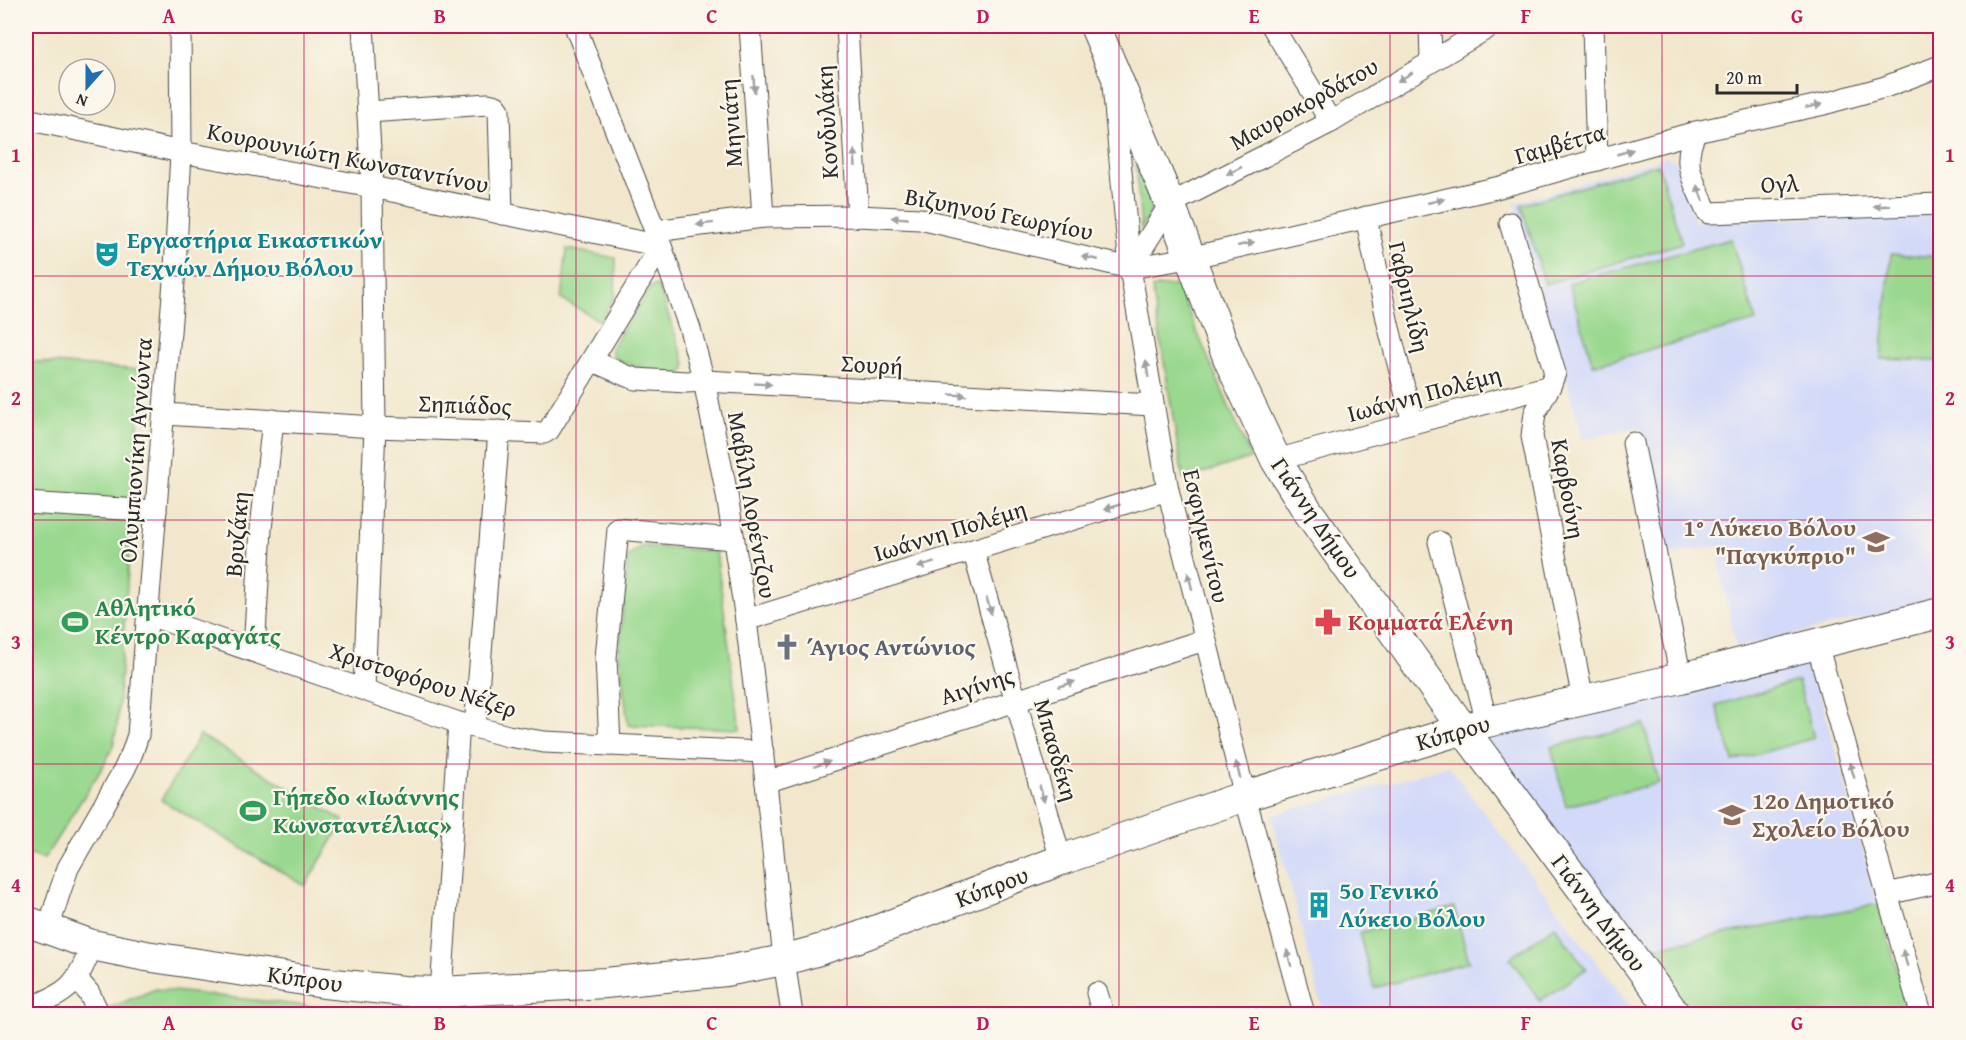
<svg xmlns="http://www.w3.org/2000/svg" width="1966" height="1040" viewBox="0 0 1966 1040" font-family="'Gentium Book Plus',serif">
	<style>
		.built { fill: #d2d9f9 }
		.green { fill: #99d88e; stroke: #62825c; stroke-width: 1.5 }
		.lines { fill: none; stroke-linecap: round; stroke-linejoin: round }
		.street-casing { stroke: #494743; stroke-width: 23 }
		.secondary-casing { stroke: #494743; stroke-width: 32 }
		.street { stroke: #fff; stroke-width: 21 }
		.secondary { stroke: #fff; stroke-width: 30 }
		.oneway { fill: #a0a0a0 }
		.grid { fill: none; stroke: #c2185b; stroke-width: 1.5; stroke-opacity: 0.55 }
		.labels { text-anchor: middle; stroke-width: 4.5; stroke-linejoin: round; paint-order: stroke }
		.street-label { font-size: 24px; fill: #2b2b2b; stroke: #fbf7ec }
		.culture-label { font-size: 24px; font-weight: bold; fill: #0d838f; stroke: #fbf7ec; text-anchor: start }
		.education-label { font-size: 24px; font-weight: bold; fill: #785e54; stroke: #fbf7ec; text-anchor: end }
		.leisure-label { font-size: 24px; font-weight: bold; fill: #27864d; stroke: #fbf7ec; text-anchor: start }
		.health-label { font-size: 24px; font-weight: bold; fill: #be3a42; stroke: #fbf7ec; text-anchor: start }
		.worship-label { font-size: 24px; font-weight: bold; fill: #5b616d; stroke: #fbf7ec; text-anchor: start }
		.neatline { fill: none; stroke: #c2185b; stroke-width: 2 }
		.grid-label { font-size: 20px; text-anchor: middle; font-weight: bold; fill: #c2185b }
	</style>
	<rect width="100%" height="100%" fill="#fbf7ec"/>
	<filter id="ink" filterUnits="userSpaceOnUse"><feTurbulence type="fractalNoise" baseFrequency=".0167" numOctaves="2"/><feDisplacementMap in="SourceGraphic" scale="12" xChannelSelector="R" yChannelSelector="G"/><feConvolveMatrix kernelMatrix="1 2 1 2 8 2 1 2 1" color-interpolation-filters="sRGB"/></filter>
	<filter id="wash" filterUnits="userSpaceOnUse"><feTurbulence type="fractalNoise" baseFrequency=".008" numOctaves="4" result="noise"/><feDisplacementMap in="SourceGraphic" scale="24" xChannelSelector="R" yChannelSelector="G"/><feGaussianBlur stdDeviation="1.35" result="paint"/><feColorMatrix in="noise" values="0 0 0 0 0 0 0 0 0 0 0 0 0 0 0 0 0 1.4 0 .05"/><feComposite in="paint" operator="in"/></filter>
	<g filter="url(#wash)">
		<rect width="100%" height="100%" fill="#f2e7cc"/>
		<g class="built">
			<polygon points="1666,157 1677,162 1695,222 1940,214 1940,600 1736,648 1719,566 1721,546 1667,555 1639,427 1583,439 1515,203"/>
			<polygon points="1809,656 1878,904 1640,950 1479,733"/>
			<polygon points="1449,766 1633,1010 1619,1014 1324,1014 1271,815"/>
		</g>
		<g class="green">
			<polygon points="1139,161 1155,205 1141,229 1136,164"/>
			<polygon points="1658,164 1682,243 1545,284 1521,205"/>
			<polygon points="1731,239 1756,321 1593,365 1569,283"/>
			<polygon points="567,249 616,258 615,296 600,321 561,299"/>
			<polygon points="1891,254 1940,257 1940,361 1881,359"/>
			<path d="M658 285 686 366 681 375C657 373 636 368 614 358L611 348 651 287Z"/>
			<polygon points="1177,285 1251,458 1183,479 1152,288"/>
			<polygon points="26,361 142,370 117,726 113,746 104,765 44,859 26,854"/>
			<polygon points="642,546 716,551 740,729 628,725 619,652 628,557"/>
			<polygon points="1798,681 1814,738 1733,761 1716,705"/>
			<polygon points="1644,724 1659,783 1566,806 1551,747"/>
			<polygon points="200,735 344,821 305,886 161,800"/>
			<polygon points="1878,904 1910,1014 1689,1014 1640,950"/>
			<polygon points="1454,907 1469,962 1374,988 1359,933"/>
			<polygon points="1555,926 1586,969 1540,1001 1510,958"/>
			<polygon points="156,989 378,1014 111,1014 109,1008"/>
		</g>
	</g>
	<g filter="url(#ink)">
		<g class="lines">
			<g class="street-casing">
				<g id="street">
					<polyline points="363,26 372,187 375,427 364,689"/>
					<polyline points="575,26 661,246 690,329 704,381 727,495 746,620 766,782 784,960 792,1014"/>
					<polyline points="750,26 763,217"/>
					<polyline points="847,26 858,216"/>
					<polyline points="1272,26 1331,122"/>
					<polyline points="1430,26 1431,61"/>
					<polyline points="1593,26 1597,160"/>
					<polyline points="1113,85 1130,268 1168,490 1245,796 1304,1014"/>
					<polyline points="368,112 488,104 496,106 499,110 502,214"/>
					<polyline points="26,119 181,152 372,187 661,246 549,430 544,433 375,427 164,414"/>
					<path d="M1696 132C1680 164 1694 180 1706 210L1709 213 1940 204"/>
					<polyline points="1366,217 1388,324 1413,423"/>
					<polyline points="1510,223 1555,373 1550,386 1535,413 1532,436 1583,700"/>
					<polyline points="655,231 763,217 858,216 920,219 1130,268 1189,258 1500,187 1696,132 1824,104 1885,87 1940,66"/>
					<polyline points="1130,268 1170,204 1331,122 1491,26"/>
					<polyline points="593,361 627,376 636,379 686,382 704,381 1153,405"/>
					<polyline points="1633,443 1681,678"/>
					<polyline points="1276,460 1550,386"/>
					<polyline points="26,503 156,511"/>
					<polyline points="1439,542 1487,722"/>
					<polyline points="973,550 1061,860"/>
					<polyline points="149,615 459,723 508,736 544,742 763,752"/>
					<polyline points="746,620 1168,490"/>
					<polyline points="1817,644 1921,1014"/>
					<polyline points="254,651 261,529 273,420"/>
					<polyline points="475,727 499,431"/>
					<polyline points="610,745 606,658 618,529 733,539"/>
					<polyline points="766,782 1204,640"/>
					<polyline points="1887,894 1940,882"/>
					<polyline points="48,930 59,894 68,868 124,770 132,753 138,735 175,269 181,152 180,26"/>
					<polyline points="77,979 89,993 99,1014"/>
					<polyline points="1097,993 1103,1014"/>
					<path d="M26 1010C68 991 75 990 92 945"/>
					<polyline points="448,1014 441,992 459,723"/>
				</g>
			</g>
			<g class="secondary-casing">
				<g id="secondary">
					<polyline points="1095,26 1170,204 1229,360 1276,460 1307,510 1463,729 1675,1014"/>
					<polyline points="26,921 92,945 146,956 324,983 404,991 441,992 605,983 726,971 784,960 819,950 859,937 1061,860 1245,796 1487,722 1681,678 1940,613"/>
				</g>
			</g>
			<use href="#street" class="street"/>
			<use href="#secondary" class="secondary"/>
		</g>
		<defs><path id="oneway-solid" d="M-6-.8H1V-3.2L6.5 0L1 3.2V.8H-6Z" transform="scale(1.5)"/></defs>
		<g class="oneway">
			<use href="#oneway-solid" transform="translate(1405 77) rotate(149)"/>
			<use href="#oneway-solid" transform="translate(754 84) rotate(86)"/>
			<use href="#oneway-solid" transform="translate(1814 106) rotate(-12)"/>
			<use href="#oneway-solid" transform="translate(1625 152) rotate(-16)"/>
			<use href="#oneway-solid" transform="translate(855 158) rotate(-93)"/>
			<use href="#oneway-solid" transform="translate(1234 171) rotate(153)"/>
			<use href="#oneway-solid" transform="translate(1700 193) rotate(-111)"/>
			<use href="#oneway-solid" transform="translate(1436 201) rotate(-13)"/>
			<use href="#oneway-solid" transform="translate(1882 206) rotate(178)"/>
			<use href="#oneway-solid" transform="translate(900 218) rotate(-177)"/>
			<use href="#oneway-solid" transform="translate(705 224) rotate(173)"/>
			<use href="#oneway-solid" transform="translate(1246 244) rotate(-13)"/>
			<use href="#oneway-solid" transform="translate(1090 258) rotate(-167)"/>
			<use href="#oneway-solid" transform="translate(1147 369) rotate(-99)"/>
			<use href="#oneway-solid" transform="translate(763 384) rotate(3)"/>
			<use href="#oneway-solid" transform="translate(958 395) rotate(3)"/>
			<use href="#oneway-solid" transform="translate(1112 507) rotate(163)"/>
			<use href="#oneway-solid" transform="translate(926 565) rotate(163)"/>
			<use href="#oneway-solid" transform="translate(1190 581) rotate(-104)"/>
			<use href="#oneway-solid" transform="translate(989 606) rotate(74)"/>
			<use href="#oneway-solid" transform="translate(1067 684) rotate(-18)"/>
			<use href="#oneway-solid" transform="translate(822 764) rotate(-18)"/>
			<use href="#oneway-solid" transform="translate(1238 770) rotate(-105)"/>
			<use href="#oneway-solid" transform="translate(1852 770) rotate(-106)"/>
			<use href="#oneway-solid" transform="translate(1042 794) rotate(74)"/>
			<use href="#oneway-solid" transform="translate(1289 958) rotate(-105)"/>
			<use href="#oneway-solid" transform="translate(1905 958) rotate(-106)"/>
		</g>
	</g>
	<path class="grid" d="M304 26V1014M576 26V1014M847 26V1014M1119 26V1014M1390 26V1014M1662 26V1014M26 276H1940M26 520H1940M26 764H1940"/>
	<defs>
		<g id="theatre-bare" transform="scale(2.07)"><path d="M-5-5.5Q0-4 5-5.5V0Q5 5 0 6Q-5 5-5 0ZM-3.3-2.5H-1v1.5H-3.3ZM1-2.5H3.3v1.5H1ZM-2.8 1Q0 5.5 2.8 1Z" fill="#0f9aa8" stroke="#fbf7ec" stroke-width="2.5" paint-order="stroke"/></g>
		<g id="school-bare" transform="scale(2.07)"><path d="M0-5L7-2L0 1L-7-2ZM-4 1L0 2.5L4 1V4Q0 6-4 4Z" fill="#8d6e63" stroke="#fbf7ec" stroke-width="2.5" paint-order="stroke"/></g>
		<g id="stadium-bare" transform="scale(2.07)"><path d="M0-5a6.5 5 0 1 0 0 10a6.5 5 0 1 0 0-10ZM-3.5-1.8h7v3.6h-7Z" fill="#2e9e5b" stroke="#fbf7ec" stroke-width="2.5" paint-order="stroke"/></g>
		<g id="pharmacy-bare" transform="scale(2.07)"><path d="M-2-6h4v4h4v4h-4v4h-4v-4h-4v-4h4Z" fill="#e0444e" stroke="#fbf7ec" stroke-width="2.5" paint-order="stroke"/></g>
		<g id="church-bare" transform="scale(2.07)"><path d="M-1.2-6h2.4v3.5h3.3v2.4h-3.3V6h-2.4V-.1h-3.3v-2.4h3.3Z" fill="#6b7280" stroke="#fbf7ec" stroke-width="2.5" paint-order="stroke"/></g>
		<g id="building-bare" transform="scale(2.07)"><path d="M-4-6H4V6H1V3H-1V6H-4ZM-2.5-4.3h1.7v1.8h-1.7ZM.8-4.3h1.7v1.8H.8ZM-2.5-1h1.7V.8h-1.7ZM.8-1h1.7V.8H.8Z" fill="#0f9aa8" stroke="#fbf7ec" stroke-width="2.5" paint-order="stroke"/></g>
	</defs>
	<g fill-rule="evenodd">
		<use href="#theatre-bare" x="107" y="254"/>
		<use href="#school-bare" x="1876" y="542"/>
		<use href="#stadium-bare" x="75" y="622"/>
		<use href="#pharmacy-bare" x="1328" y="622"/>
		<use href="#church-bare" x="787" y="647"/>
		<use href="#stadium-bare" x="253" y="811"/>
		<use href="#school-bare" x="1732" y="815"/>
		<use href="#building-bare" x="1319" y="905"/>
	</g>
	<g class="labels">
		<g class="street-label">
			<text transform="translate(1304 104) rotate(-29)" y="8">Μαυροκορδάτου</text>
			<text transform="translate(827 122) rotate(-93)" y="8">Κονδυλάκη</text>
			<text transform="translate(731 123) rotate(-94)" y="8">Μηνιάτη</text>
			<text transform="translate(1560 144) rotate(-16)" y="8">Γαμβέττα</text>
			<text transform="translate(348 158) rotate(11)" y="8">Κουρουνιώτη Κωνσταντίνου</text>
			<text transform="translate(1780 184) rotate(-2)" y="8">Ογλ</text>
			<text transform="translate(999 214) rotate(11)" y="8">Βιζυηνού Γεωργίου</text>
			<text transform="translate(1409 297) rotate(77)" y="8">Γαβριηλίδη</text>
			<text transform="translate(872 365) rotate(3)" y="8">Σουρή</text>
			<text transform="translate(1424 394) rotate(-15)" y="8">Ιωάννη Πολέμη</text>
			<text transform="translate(465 405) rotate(2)" y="8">Σηπιάδος</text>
			<text transform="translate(136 450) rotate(-86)" y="8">Ολυμπιονίκη Αγνώντα</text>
			<text transform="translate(1568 489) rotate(80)" y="8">Καρβούνη</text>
			<text transform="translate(752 505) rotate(80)" y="8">Μαβίλη Λορέντζου</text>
			<text transform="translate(1316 518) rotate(56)" y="8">Γιάννη Δήμου</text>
			<text transform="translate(950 531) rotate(-17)" y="8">Ιωάννη Πολέμη</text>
			<text transform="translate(237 534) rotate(-85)" y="8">Βρυζάκη</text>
			<text transform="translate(1206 536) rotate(77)" y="8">Εσφιγμενίτου</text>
			<text transform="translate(423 680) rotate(18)" y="8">Χριστοφόρου Νέζερ</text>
			<text transform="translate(977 686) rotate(-18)" y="8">Αιγίνης</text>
			<text transform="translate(1453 733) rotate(-16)" y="8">Κύπρου</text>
			<text transform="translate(1056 750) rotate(74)" y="8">Μπασδέκη</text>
			<text transform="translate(992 887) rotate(-21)" y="8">Κύπρου</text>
			<text transform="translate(1599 913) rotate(53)" y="8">Γιάννη Δήμου</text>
			<text transform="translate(305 979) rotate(8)" y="8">Κύπρου</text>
		</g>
		<g class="culture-label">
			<text x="127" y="248">Εργαστήρια Εικαστικών<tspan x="127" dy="28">Τεχνών Δήμου Βόλου</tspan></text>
			<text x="1339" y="899">5ο Γενικό<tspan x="1339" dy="28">Λύκειο Βόλου</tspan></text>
		</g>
		<g class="education-label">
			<text x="1856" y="536">1° Λύκειο Βόλου<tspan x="1856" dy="28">"Παγκύπριο"</tspan></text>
			<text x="1752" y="809" text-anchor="start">12ο Δημοτικό<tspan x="1752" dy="28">Σχολείο Βόλου</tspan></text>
		</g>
		<g class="leisure-label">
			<text x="95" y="616">Αθλητικό<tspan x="95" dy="28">Κέντρο Καραγάτς</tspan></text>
			<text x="273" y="805">Γήπεδο «Ιωάννης<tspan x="273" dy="28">Κωνσταντέλιας»</tspan></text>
		</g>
		<g class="health-label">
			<text x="1348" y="630">Κομματά Ελένη</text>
		</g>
		<g class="worship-label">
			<text x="807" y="655">Άγιος Αντώνιος</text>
		</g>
	</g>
	<rect width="1966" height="1040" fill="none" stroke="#fbf7ec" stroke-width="66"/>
	<g transform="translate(87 87) rotate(201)"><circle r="28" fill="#fbf7ec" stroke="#a8a59f" stroke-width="1.5"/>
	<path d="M0-4.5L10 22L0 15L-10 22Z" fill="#1f6fb2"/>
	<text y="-9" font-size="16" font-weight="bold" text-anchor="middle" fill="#2b2b2b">N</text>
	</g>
	<path d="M1717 84v9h80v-9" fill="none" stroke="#2b2b2b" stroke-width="3"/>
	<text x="1726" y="84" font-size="18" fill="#2b2b2b" stroke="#fbf7ec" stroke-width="4.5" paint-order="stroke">20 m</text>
	<rect x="33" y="33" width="1900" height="974" class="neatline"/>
	<g class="grid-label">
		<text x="169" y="23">A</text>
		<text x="440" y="23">B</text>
		<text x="712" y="23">C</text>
		<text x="983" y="23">D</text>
		<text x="1254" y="23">E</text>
		<text x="1526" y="23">F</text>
		<text x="1797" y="23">G</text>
		<text x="16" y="162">1</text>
		<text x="1950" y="162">1</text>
		<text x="16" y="405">2</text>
		<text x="1950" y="405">2</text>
		<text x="16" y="649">3</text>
		<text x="1950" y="649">3</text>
		<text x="16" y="892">4</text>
		<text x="1950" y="892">4</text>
		<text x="169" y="1030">A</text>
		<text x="440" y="1030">B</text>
		<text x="712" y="1030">C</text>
		<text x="983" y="1030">D</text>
		<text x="1254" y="1030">E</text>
		<text x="1526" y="1030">F</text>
		<text x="1797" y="1030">G</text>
	</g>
</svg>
